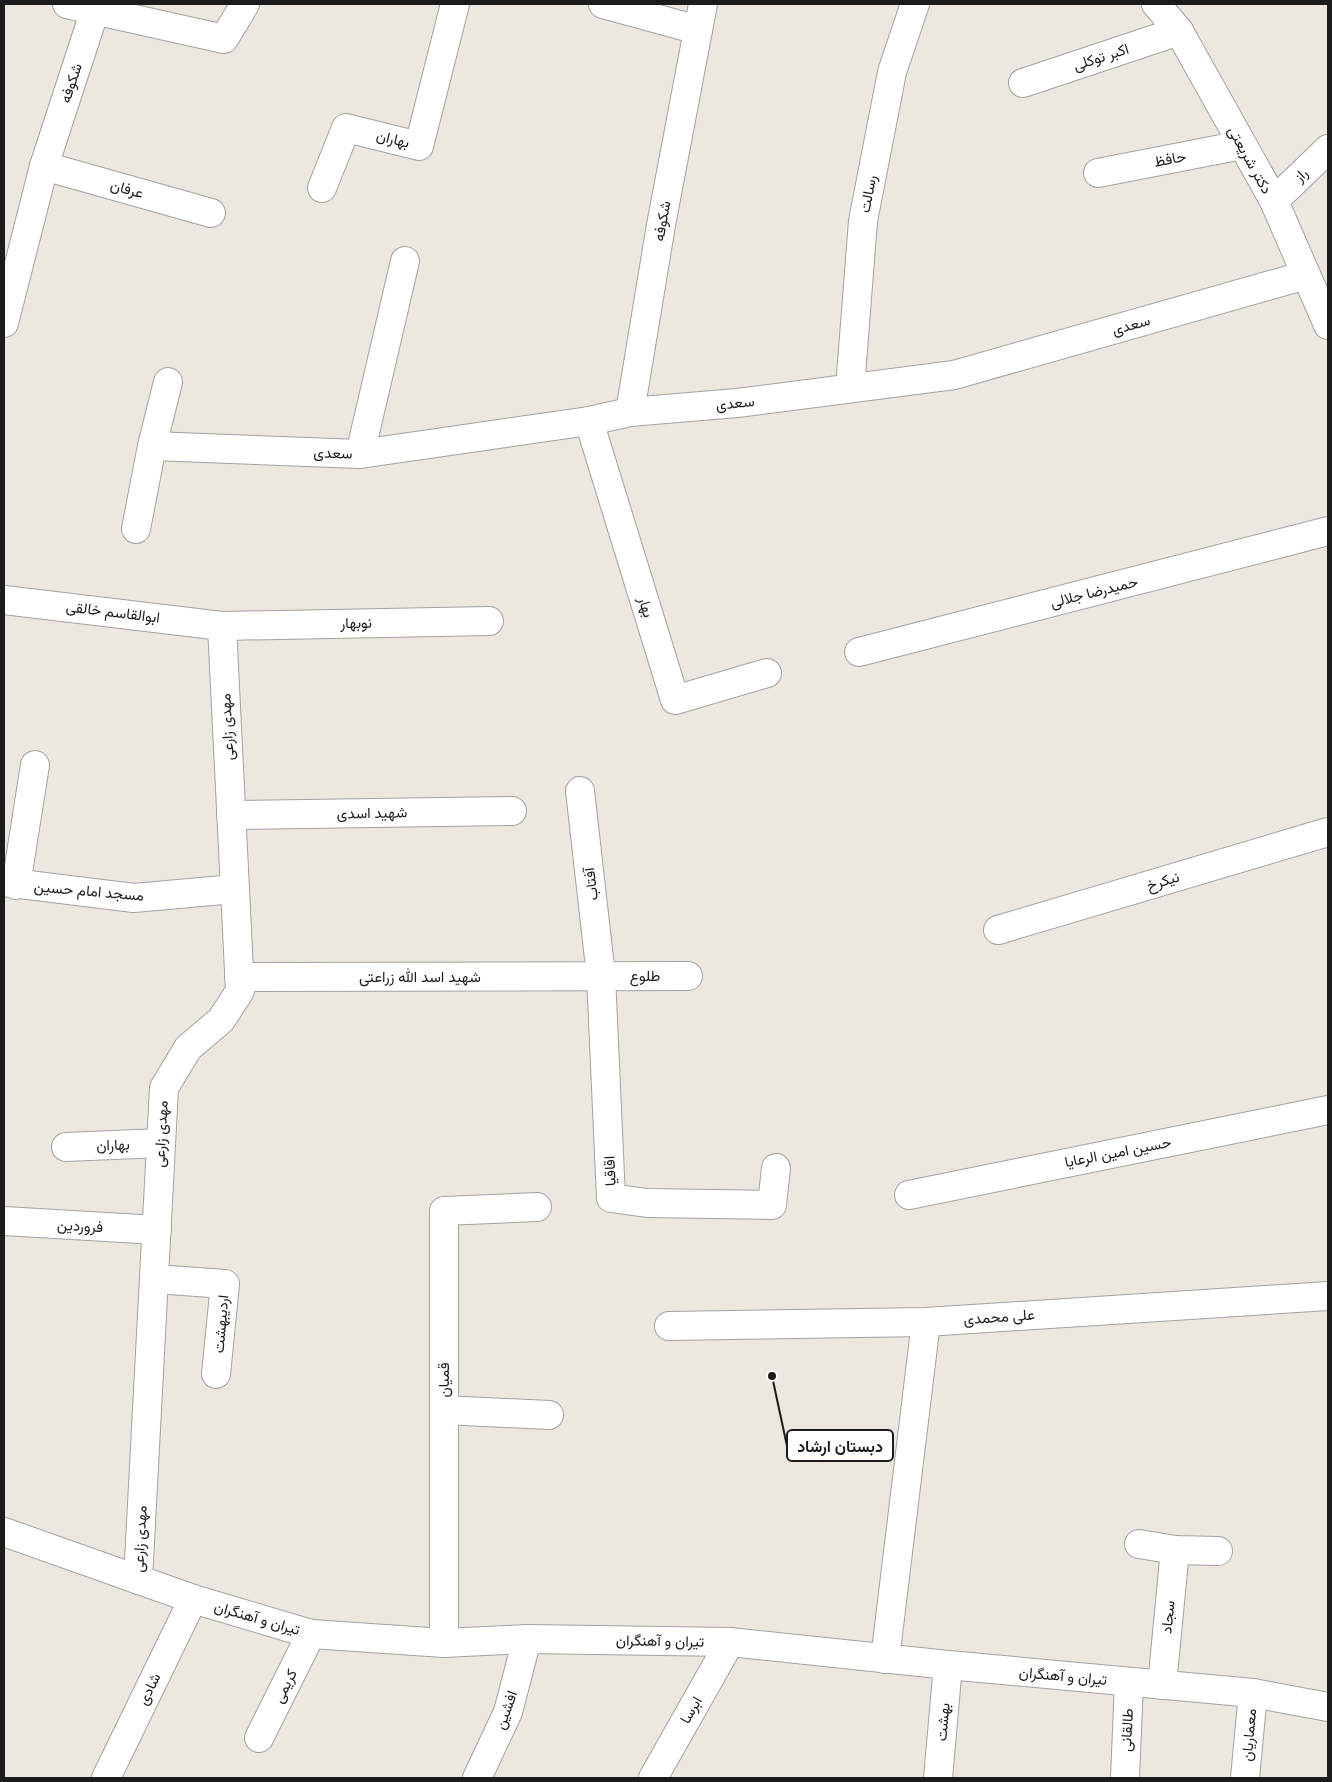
<svg xmlns="http://www.w3.org/2000/svg" width="1332" height="1782" viewBox="0 0 1332 1782" font-family="Lato,Vazirmatn,sans-serif">
	<style>
		.lines { fill: none; stroke-linecap: round; stroke-linejoin: round }
		.minor-casing { stroke: #a2a2a2; stroke-width: 30 }
		.tertiary-casing { stroke: #a2a2a2; stroke-width: 30 }
		.minor { stroke: #fff; stroke-width: 28 }
		.tertiary { stroke: #fff; stroke-width: 28 }
		.labels { text-anchor: middle; stroke-width: 4; stroke-linejoin: round; paint-order: stroke }
		.street-label { font-size: 15px; fill: #1b1b1b; stroke: #fff }
		.leader { fill: none; stroke: #1b1b1b; stroke-width: 2 }
		.callout-dot { fill: #1b1b1b; stroke: #fff; stroke-width: 2 }
		.callout { fill: #fff; stroke: #1b1b1b; stroke-width: 2 }
		.callout-label { font-size: 16px; text-anchor: middle; font-weight: bold; fill: #1b1b1b }
	</style>
	<rect width="100%" height="100%" fill="#ece8e0"/>
	<g class="lines">
		<g class="minor-casing">
			<g id="minor">
				<polyline points="67,4 224,39 245,4"/>
				<polyline points="603,4 698,30"/>
				<polyline points="1023,83 1179,31"/>
				<polyline points="44,166 211,213"/>
				<polyline points="1098,173 1242,145"/>
				<polyline points="322,188 346,128 419,146 455,4"/>
				<polyline points="1274,201 1328,149"/>
				<polyline points="4,323 44,166 95,10"/>
				<polyline points="850,388 863,221 892,72 915,4"/>
				<polyline points="630,412 661,225 703,4"/>
				<polyline points="589,421 675,700 767,673"/>
				<polyline points="152,446 360,454 589,421 630,412 737,403 954,375 1306,275"/>
				<polyline points="360,454 405,261"/>
				<polyline points="136,529 152,446 168,382"/>
				<polyline points="4,600 222,626 489,621"/>
				<polyline points="859,652 1328,531"/>
				<polyline points="580,791 601,976 611,1198 647,1203 772,1205 776,1168"/>
				<polyline points="231,815 512,811"/>
				<polyline points="4,882 134,898 234,889"/>
				<polyline points="16,885 35,765"/>
				<polyline points="998,930 1328,832"/>
				<polyline points="239,977 688,976"/>
				<polyline points="66,1147 161,1143"/>
				<polyline points="909,1195 1328,1110"/>
				<polyline points="4,1221 157,1230"/>
				<polyline points="155,1279 225,1284 216,1374"/>
				<polyline points="669,1326 926,1322 1328,1296"/>
				<polyline points="444,1410 549,1415"/>
				<polyline points="1139,1544 1175,1550 1218,1551"/>
				<polyline points="138,1580 164,1088 188,1048 221,1020 240,991 222,626"/>
				<polyline points="444,1643 444,1211 537,1207"/>
				<polyline points="885,1659 926,1322"/>
				<polyline points="1162,1685 1175,1550"/>
				<polyline points="259,1738 311,1634"/>
				<polyline points="106,1778 193,1599"/>
				<polyline points="477,1778 508,1712 527,1639"/>
				<polyline points="653,1778 730,1642"/>
				<polyline points="938,1778 948,1665"/>
				<polyline points="1125,1778 1129,1682"/>
				<polyline points="1245,1778 1253,1693"/>
			</g>
		</g>
		<g class="tertiary-casing">
			<g id="tertiary">
				<polyline points="1156,4 1179,31 1274,201 1328,325"/>
				<polyline points="4,1532 193,1599 311,1634 444,1643 527,1639 730,1642 948,1665 1253,1693 1328,1707"/>
			</g>
		</g>
		<use href="#minor" class="minor"/>
		<use href="#tertiary" class="tertiary"/>
	</g>
	<g class="labels">
		<g class="street-label">
			<text transform="translate(1101 57) rotate(-18)" y="5">اکبر توکلی</text>
			<text transform="translate(71 83) rotate(-72)" y="5">شکوفه</text>
			<text transform="translate(393 139) rotate(14)" y="5">بهاران</text>
			<text transform="translate(1170 159) rotate(-11)" y="5">حافظ</text>
			<text transform="translate(1250 160) rotate(61)" y="5">دکتر شریعتی</text>
			<text transform="translate(1301 175) rotate(-44)" y="5">راز</text>
			<text transform="translate(127 189) rotate(16)" y="5">عرفان</text>
			<text transform="translate(868 194) rotate(-79)" y="5">رسالت</text>
			<text transform="translate(662 221) rotate(-80)" y="5">شکوفه</text>
			<text transform="translate(1131 325) rotate(-16)" y="5">سعدی</text>
			<text transform="translate(735 403) rotate(-6)" y="5">سعدی</text>
			<text transform="translate(333 453) rotate(2)" y="5">سعدی</text>
			<text transform="translate(1094 592) rotate(-14)" y="5">حمیدرضا جلالی</text>
			<text transform="translate(646 607) rotate(73)" y="5">بهار</text>
			<text transform="translate(113 612) rotate(7)" y="5">ابوالقاسم خالقی</text>
			<text transform="translate(356 623) rotate(-1)" y="5">نوبهار</text>
			<text transform="translate(227 727) rotate(-93)" y="5">مهدی زارعی</text>
			<text transform="translate(372 813) rotate(-1)" y="5">شهید اسدی</text>
			<text transform="translate(1163 881) rotate(-17)" y="5">نیکرخ</text>
			<text transform="translate(591 884) rotate(-97)" y="5">آفتاب</text>
			<text transform="translate(89 891) rotate(5)" y="5">مسجد امام حسین</text>
			<text x="645" y="981">طلوع</text>
			<text x="420" y="982">شهید اسد الله زراعتی</text>
			<text transform="translate(161 1134) rotate(-87)" y="5">مهدی زارعی</text>
			<text transform="translate(113 1145) rotate(-2)" y="5">بهاران</text>
			<text transform="translate(1118 1152) rotate(-11)" y="5">حسین امین الرعایا</text>
			<text transform="translate(610 1171) rotate(-92)" y="5">اقاقیا</text>
			<text transform="translate(80 1226) rotate(3)" y="5">فروردین</text>
			<text transform="translate(999 1317) rotate(-4)" y="5">علی محمدی</text>
			<text transform="translate(221 1324) rotate(-85)" y="5">اردیبهشت</text>
			<text transform="translate(444 1380) rotate(-90)" y="5">قمیان</text>
			<text transform="translate(140 1539) rotate(-87)" y="5">مهدی زارعی</text>
			<text transform="translate(1168 1617) rotate(-84)" y="5">سجاد</text>
			<text transform="translate(257 1618) rotate(16)" y="5">تیران و آهنگران</text>
			<text transform="translate(660 1641) rotate(1)" y="5">تیران و آهنگران</text>
			<text transform="translate(1063 1676) rotate(5)" y="5">تیران و آهنگران</text>
			<text transform="translate(285 1686) rotate(-64)" y="5">کریمی</text>
			<text transform="translate(149 1689) rotate(-64)" y="5">شادی</text>
			<text transform="translate(506 1710) rotate(-70)" y="5">افشین</text>
			<text transform="translate(691 1710) rotate(-60)" y="5">ابرسا</text>
			<text transform="translate(943 1722) rotate(-85)" y="5">بهشت</text>
			<text transform="translate(1127 1730) rotate(-87)" y="5">طالقانی</text>
			<text transform="translate(1249 1735) rotate(-85)" y="5">معماریان</text>
		</g>
	</g>
	<path class="leader" d="M772 1376L787 1446"/>
	<circle class="callout-dot" cx="772" cy="1376" r="5"/>
	<rect class="callout" x="787" y="1430" width="106" height="31" rx="5"/>
	<g class="callout-label">
		<text x="840" y="1452">دبستان ارشاد</text>
	</g>
	<rect width="1332" height="1782" fill="none" stroke="#1b1b1b" stroke-width="10"/>
</svg>
